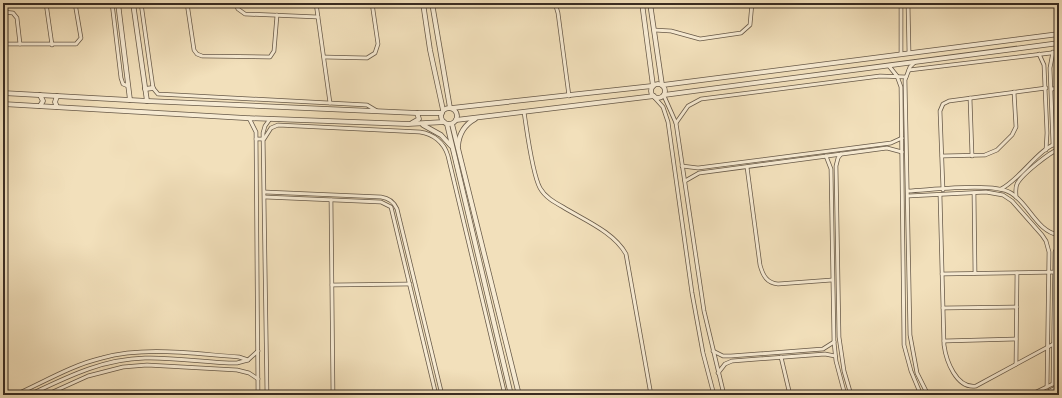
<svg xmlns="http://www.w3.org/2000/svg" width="1062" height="398" viewBox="0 0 1062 398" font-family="'IM FELL French Canon',serif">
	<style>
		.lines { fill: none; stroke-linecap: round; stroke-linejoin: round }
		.minor-casing { stroke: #675948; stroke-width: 4.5 }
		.tertiary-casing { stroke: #675948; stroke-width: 5.5 }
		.minor { stroke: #f7ebd3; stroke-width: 3 }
		.tertiary { stroke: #f7ebd3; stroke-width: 4 }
	</style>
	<rect width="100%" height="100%" fill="#f2e0bb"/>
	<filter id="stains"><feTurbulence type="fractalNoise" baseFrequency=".005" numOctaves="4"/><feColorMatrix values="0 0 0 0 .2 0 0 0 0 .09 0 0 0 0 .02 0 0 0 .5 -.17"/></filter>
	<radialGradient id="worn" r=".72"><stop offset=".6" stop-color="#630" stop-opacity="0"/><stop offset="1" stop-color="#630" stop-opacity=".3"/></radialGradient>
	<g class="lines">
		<g class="minor-casing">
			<g id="minor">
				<polyline points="46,3 52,45"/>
				<polyline points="112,3 121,78 123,84 128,86"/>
				<polyline points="141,3 153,88 158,94 367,105 377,111"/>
				<polyline points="187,3 194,50 197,54 202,56 270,57 274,51 277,15"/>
				<polyline points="235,3 238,9 245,14 318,17"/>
				<polyline points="316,3 330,103"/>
				<polyline points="555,3 558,13 569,96"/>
				<polyline points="901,3 901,54"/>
				<polyline points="908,3 909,53"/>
				<polyline points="3,12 13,13 17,18 20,44"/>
				<polyline points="654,30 671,31 700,39 741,33 750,25 752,3"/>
				<polyline points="3,44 76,44 81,38 75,3"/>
				<polyline points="1053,52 1050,68 1053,145"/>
				<polyline points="1039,54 1044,65 1047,133 1046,150"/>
				<polyline points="324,57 367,58 375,53 378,44 372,3"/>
				<polyline points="915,62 910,67 905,80 910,335 917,373 928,395"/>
				<polyline points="889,66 897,76 901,87 904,345 911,371 921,395"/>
				<polyline points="909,70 1059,52"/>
				<polyline points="1052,89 1059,88"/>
				<polyline points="664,96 676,123 704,311 724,395"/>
				<polyline points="654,97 663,107 668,122 692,293 703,353 714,395"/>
				<polyline points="970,98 972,156"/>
				<path d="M524 112C527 131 532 173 540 188 545 197 554 202 563 207 584 220 614 232 626 254L651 395"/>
				<polyline points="249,118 256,132 258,395"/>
				<polyline points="676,123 688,106 701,99 880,76 906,77"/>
				<path d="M256 139H264L271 128 278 125 420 132C433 134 444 142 448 156L505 395"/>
				<polyline points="841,154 838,158 836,166 839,337 844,371 851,395"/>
				<polyline points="826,156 831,169 834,342 836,361 845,395"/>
				<polyline points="942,156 985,155 997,150 1012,135 1016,127 1014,92"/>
				<polyline points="682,166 698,168 891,143 902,138"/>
				<path d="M747 167 760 265C763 276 767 283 778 284L832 280"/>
				<polyline points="685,181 699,173 887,148 902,152"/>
				<path d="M1001 189C1021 179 1040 146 1059 143"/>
				<polyline points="943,190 940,111 943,104 949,101 1046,88"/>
				<path d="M908 191C932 190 993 182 1011 193 1029 204 1037 232 1059 235"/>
				<path d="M265 192 381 197C389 198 394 202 397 209L442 395"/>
				<polyline points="974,193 975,273"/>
				<path d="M940 195 944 345C946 360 956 389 976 386L1059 341"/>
				<polyline points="908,196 986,192 1003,195 1012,201 1042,235 1046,241 1049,252 1047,387"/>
				<polyline points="265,197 381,202 391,207 436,395"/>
				<path d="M1016 197C1016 192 1015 188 1017 184 1021 175 1050 152 1059 149"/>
				<polyline points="331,200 333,395"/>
				<polyline points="942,274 1059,272"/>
				<polyline points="332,285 410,284"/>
				<polyline points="943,308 1017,307"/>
				<polyline points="944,341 1016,339"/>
				<polyline points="713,351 723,356 731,356 823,349 834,342"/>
				<polyline points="781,357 790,395"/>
				<polyline points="1016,364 1017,273"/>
				<polyline points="718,373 725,364 732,361 825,354 835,356"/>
				<polyline points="1053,384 1055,252 1059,244"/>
				<path d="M15 395C44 382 72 365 102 358 146 346 194 354 239 357L248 360"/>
				<path d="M29 395C67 377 102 359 145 358 176 357 206 363 237 363L248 360 258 351"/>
				<polyline points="46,395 88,376 123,367 147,365 237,370 249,373 258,379"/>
				<polyline points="267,395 263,133 265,126 270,119"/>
				<polyline points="1030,395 1059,381"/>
				<polyline points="1042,395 1059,386"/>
			</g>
		</g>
		<g class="tertiary-casing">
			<g id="tertiary">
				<polyline points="118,3 130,100"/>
				<polyline points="133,3 147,101"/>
				<polyline points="423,3 430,50 443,110"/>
				<polyline points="432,3 450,108"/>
				<polyline points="642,3 653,86"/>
				<polyline points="650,3 662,85"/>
				<circle cx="658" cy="91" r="7"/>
				<polyline points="663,85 1059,34"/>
				<polyline points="145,89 153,88"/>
				<polyline points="3,93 147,101 417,113 442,113"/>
				<polyline points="664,95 1059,43"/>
				<polyline points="3,104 245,118 408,124 444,122"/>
				<polyline points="40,106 43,101 40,95"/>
				<polyline points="57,107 55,102 57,96"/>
				<circle cx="449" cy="116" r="8"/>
				<polyline points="452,108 652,86"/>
				<polyline points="456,120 654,96"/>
				<polyline points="412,123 419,119 417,113"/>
				<polyline points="447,124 511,395"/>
				<polyline points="452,124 519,395"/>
				<polyline points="423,125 441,135 451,146"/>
				<path d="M458 146C459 134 464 125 475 119"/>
			</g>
		</g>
		<use href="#minor" class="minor"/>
		<use href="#tertiary" class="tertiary"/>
	</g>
	<rect width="1062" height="398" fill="none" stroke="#f2e0bb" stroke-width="16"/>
	<rect x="4" y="4" width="1054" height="390" fill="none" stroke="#392c22" stroke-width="2"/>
	<rect x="8" y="8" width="1046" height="382" fill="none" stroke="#392c22"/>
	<rect width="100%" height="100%" filter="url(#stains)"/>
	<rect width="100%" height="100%" fill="url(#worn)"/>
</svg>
